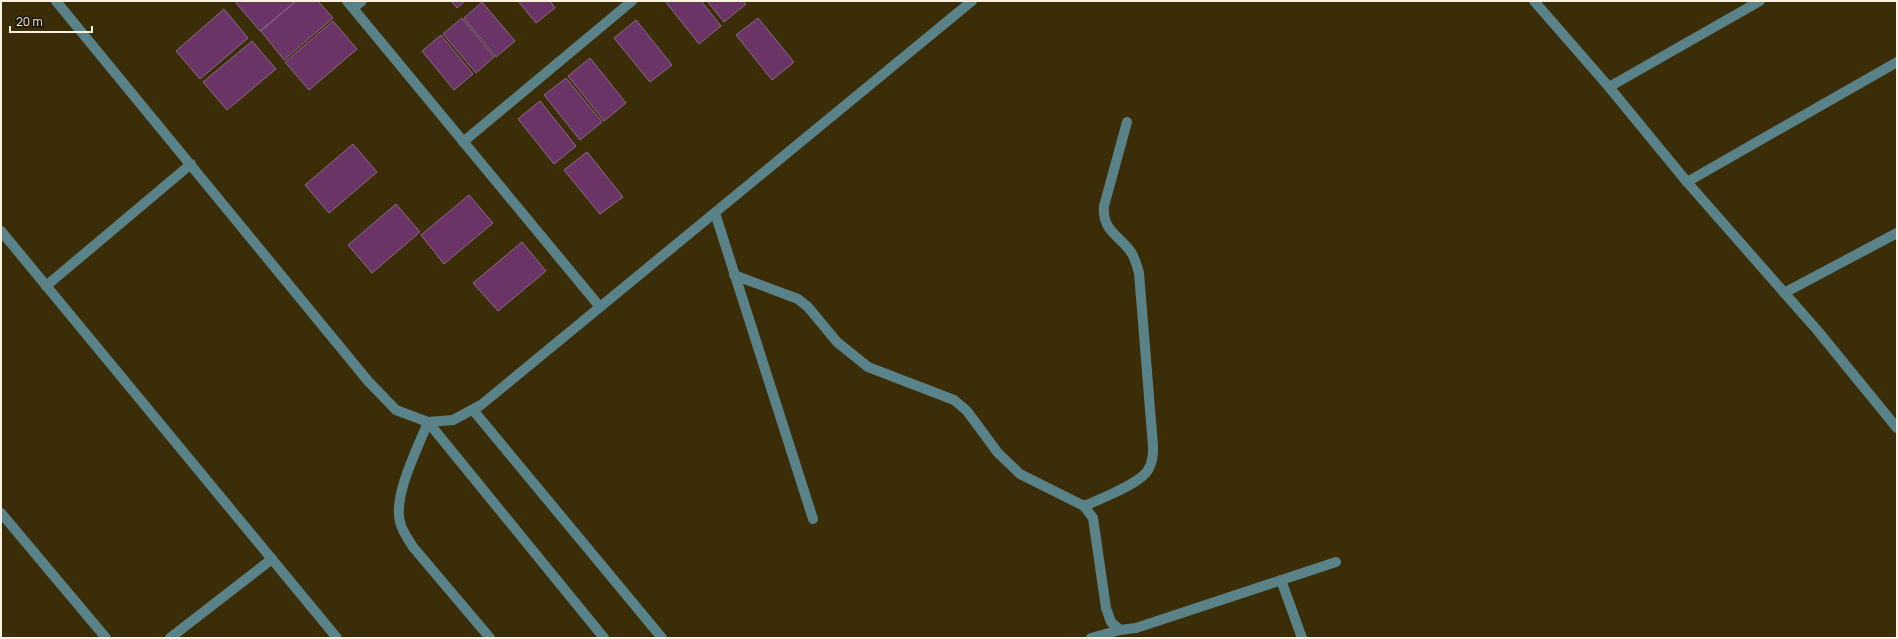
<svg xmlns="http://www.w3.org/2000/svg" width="1898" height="639" viewBox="0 0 1898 639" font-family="Manrope,sans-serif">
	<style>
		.building { fill: #6b3467; stroke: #8b6c88 }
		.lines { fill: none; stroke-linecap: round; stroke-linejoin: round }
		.minor { stroke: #598289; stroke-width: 10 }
	</style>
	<rect width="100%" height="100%" fill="#3a2d07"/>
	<g class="building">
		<polygon points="238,1 296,1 260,31 236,3"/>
		<polygon points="296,1 318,1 333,18 284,60 261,31"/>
		<polygon points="451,1 465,1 457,8"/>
		<polygon points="518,1 550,1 555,8 536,23"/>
		<polygon points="665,1 701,1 721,26 699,44"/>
		<polygon points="707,1 743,1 746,4 724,22"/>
		<polygon points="482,2 515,41 496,57 464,18"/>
		<polygon points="224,9 248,38 200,79 176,51"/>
		<polygon points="462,18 494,57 476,73 443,34"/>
		<polygon points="758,18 794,62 772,80 736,35"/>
		<polygon points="636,20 672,65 650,82 614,38"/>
		<polygon points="333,21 357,49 309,90 285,62"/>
		<polygon points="441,35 473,74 454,90 422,51"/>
		<polygon points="252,41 276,69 227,110 203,82"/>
		<polygon points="590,58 626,103 604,121 568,76"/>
		<polygon points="566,78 602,122 580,140 544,95"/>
		<polygon points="540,101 576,146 554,164 518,119"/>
		<polygon points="353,144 377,172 329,213 305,185"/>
		<polygon points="587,152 623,197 600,214 564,170"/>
		<polygon points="469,195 493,223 444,264 421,235"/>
		<polygon points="396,204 420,232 372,273 348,245"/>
		<polygon points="522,242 546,271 498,311 473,283"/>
	</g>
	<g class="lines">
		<g class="minor">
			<polyline points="56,1 368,381 396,410 428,422 453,420 481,405 972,1"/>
			<polyline points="347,1 600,307"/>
			<polyline points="1534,1 1609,87 1687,182 1817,330 1897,428"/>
			<polyline points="353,8 362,1"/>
			<polyline points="1609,87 1760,1"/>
			<polyline points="463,142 632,1"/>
			<polyline points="1687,182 1897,62"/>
			<polyline points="715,213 813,519"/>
			<polyline points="1,231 337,638"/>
			<polyline points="734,275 798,299 808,307 837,342 868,367 954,400 967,411 998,453 1020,474 1084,506 1093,518 1106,608 1111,622 1120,630 1136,628 1336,562"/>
			<polyline points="46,286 191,164"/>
			<polyline points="1784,293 1897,233"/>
			<polyline points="473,410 662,638"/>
			<polyline points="428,422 604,638"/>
			<path d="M428 422C418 448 393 495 400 522 402 531 408 539 413 547L490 638"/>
			<path d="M1084 506C1100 499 1140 484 1148 470 1153 462 1153 454 1153 446L1139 273C1137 266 1135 258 1131 252 1119 235 1102 231 1104 206L1127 122"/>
			<polyline points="1,513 106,638"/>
			<polyline points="1281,580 1302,638"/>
			<polyline points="170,638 272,559"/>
			<polyline points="1091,638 1120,630"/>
		</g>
	</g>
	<rect width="1898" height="639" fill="none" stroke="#faf2de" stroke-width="4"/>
	<path d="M10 26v6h82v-6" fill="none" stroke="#faf2de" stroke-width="2"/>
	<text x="16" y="26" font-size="12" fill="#faf2de" stroke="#1c1608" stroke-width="3" paint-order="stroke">20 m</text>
</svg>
